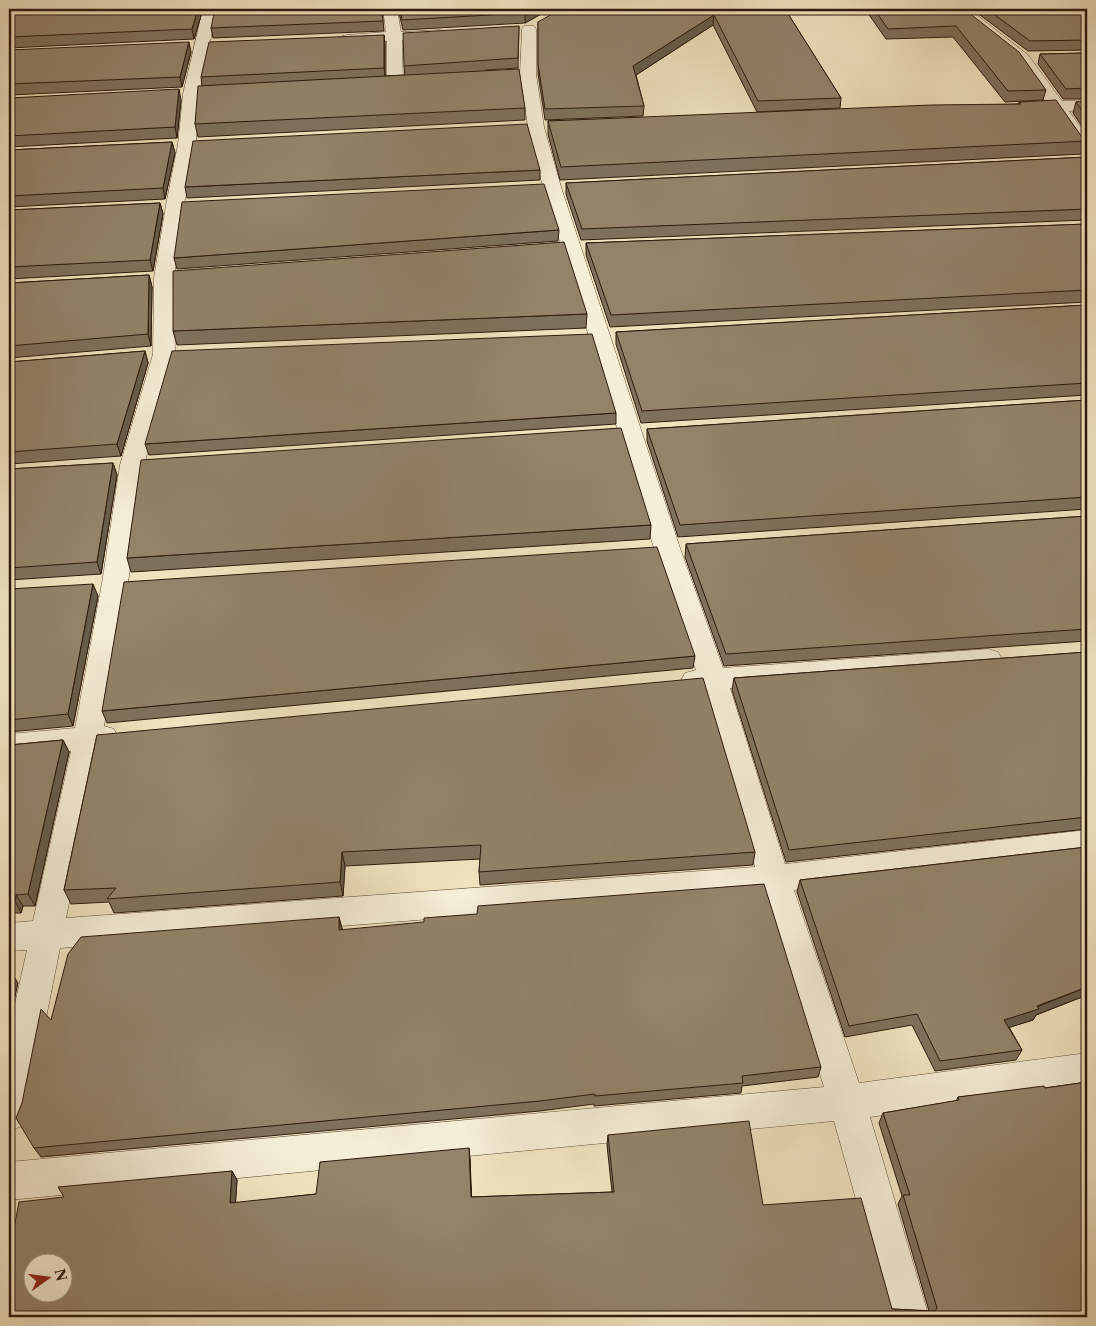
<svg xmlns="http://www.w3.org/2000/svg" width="1096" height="1326" viewBox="0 0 1096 1326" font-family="'Libre Caslon Text',serif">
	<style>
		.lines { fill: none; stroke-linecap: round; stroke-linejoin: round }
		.minor-casing { stroke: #5e4c3a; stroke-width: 1 }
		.minor { fill: #f5edd5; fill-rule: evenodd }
		.wall { fill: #7e715b; stroke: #2d1a0d }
		.shaded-wall { fill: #665c4a; stroke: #2d1a0d }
		.building { fill: #92836a; stroke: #2d1a0d; fill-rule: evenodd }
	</style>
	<rect width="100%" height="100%" fill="#efe3bf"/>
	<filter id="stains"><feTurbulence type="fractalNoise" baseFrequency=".004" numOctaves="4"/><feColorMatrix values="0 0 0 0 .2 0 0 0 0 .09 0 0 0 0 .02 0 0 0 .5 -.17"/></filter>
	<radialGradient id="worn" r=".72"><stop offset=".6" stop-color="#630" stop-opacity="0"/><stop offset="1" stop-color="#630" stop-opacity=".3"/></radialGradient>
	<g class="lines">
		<g class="minor-casing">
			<g id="minor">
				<polygon points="203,9 217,9 199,94 196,144 184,205 174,278 175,354 144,465 128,583 104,726 114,729 118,737 114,745 100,748 66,918 755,867 702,690 695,690 685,687 681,680 685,673 696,670 654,548 543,187 528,127 520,74 522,29 524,26 534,26 536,29 536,74 544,127 561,187 680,548 723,668 988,649 998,652 1002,659 998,666 988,669 730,688 785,864 1087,830 1087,856 794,890 859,1083 1087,1053 1087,1087 870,1117 929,1317 889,1317 834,1121 9,1200 9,1162 824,1087 763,893 60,948 27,1113 22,1126 9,1131 9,1031 27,950 9,951 9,923 33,921 71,751 9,756 9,734 75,728 102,583 120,465 153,354 154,278 166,205 178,144 183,94"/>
				<polygon points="383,9 397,9 401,32 439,30 444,31 446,34 444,37 439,38 402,40 403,83 401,86 389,86 387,83 387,41 347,43 342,42 340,39 342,36 347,35 386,32"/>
				<polygon points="953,9 969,9 1028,55 1062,101 1087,100 1087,110 1069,111 1087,136 1087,153 1081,152 1053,111 1016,111 1014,108 1016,105 1046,102 1018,61"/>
			</g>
		</g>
		<use href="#minor" class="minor"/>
	</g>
	<g class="wall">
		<polygon points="9,9 203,9 194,39 9,48"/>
		<polygon points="382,9 384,31 213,38 211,28"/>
		<polygon points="398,9 550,9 525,23 403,30"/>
		<polygon points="785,9 841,98 840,108 757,112 713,25 636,75 644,106 643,116 545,120 538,74 538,22"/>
		<polygon points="865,9 964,9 1046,90 1043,100 1005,102 953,37 886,39"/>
		<polygon points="972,9 1087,9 1087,50 1028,51"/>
		<polygon points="519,26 518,68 486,70 525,108 525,120 198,137 195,124 202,86 201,77 384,35 385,44 385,76 405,75 404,66"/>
		<polygon points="9,50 191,52 182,87 9,95"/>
		<polygon points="1087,53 1087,99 1063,99 1038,64 1040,54"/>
		<polygon points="9,98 181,100 177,138 9,147"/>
		<polygon points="1087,101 1087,134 1073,113 1076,102"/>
		<polygon points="1019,102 1084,140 1087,141 1083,154 560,180 548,134 548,121 1018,104"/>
		<polygon points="172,142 175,153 165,199 9,207 9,150"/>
		<polygon points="1087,157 1087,220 581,240 566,194 566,183"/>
		<polygon points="540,170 540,180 187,198 185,187"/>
		<polygon points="160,203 163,214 153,271 9,279 9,210"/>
		<polygon points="1087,224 1087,302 610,327 586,255 586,243"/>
		<polygon points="559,230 558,241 177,269 174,258"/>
		<polygon points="149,275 152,287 151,346 9,358 9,283"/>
		<polygon points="1087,305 1087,395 641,423 616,344 616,332"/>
		<polygon points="587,314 586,328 177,345 173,331"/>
		<polygon points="145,351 148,363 121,456 9,464 9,362"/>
		<polygon points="1087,400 1087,509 678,537 647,441 647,429"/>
		<polygon points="616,413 616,424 149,455 145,444"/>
		<polygon points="113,463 117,475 101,574 9,580 9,469"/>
		<polygon points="1087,516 1087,641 724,666 685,557 686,544"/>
		<polygon points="651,525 650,539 131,572 127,558"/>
		<polygon points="9,589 98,596 73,726 9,732"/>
		<polygon points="1087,652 1087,829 786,862 732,690 734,678"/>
		<polygon points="695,656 693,668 107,723 102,711"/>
		<polygon points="97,735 755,852 753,865 480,885 479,872 480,859 345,866 343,896 114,913 109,902 71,904 64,890"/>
		<polygon points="63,740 69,752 35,906 23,906 21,913 9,913 9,745"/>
		<polygon points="1087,847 1087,995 1036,1015 1033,1020 1009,1027 1022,1050 1016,1060 935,1071 912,1025 845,1037 797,892 800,880"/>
		<polygon points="339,917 342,929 821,1067 818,1077 742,1086 741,1093 594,1106 594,1104 540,1111 41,1157 34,1148 22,1103 51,1020"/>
		<polygon points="1087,1082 1087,1317 9,1317 64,1197 232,1171 237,1180 235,1203 316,1194 470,1158 471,1197 612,1192 607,1145 608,1135 763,1205 892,1309 929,1311 898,1204 902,1196 879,1123 883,1113 956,1101 958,1097 1045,1088"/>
	</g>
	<g class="shaded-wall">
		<polygon points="198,9 203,9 194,39 192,29"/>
		<polygon points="533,9 550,9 525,23 525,13"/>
		<polygon points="714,15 713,25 633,77 633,66"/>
		<polygon points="384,35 385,44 385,77 384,68"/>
		<polygon points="189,42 191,52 182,87 180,77"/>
		<polygon points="179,89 181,100 177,138 175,127"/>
		<polygon points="172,142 175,153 165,199 163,188"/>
		<polygon points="160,203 163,214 153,271 150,260"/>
		<polygon points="149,275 152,287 151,346 148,334"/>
		<polygon points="145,351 148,363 121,456 117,444"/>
		<polygon points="113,463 117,475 101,574 97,562"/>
		<polygon points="93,584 98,596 73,726 68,714"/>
		<polygon points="63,740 69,752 35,906 28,894"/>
		<polygon points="342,852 345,866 343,896 340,882"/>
		<polygon points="16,895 23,906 21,913 15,901"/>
		<polygon points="339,917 342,928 341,941 339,930"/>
		<polygon points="11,972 18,983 9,1024 9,982"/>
		<polygon points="1087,987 1087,995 1036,1015 1033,1020 998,1031 1004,1020"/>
		<polygon points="469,1148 470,1158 472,1206 471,1197"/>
		<polygon points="232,1171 237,1180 235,1213 230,1203"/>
	</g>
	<g class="building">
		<polygon points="9,9 198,9 192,29 9,37"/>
		<polygon points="215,9 381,9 383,21 211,28"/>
		<polygon points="400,9 533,9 525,13 402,20"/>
		<polygon points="561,9 785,9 841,98 758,101 714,15 633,66 644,106 545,109 538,64 538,22"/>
		<polygon points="874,9 964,9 1019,52 1046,90 1008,91 956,26 888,29"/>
		<polygon points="987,9 1087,9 1087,40 1030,41"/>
		<polygon points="519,26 518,58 404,66 403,33"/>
		<polygon points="384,35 384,68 201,77 209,42"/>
		<polygon points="189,42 180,77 9,84 9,50"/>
		<polygon points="1087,53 1087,88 1066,89 1040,54"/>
		<polygon points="519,69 525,108 195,124 198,86"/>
		<polygon points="179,89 175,127 9,136 9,98"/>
		<polygon points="1056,100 1084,140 1087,141 561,167 548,121 931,105 1021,104 1019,102"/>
		<polygon points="1087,101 1087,118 1076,102"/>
		<polygon points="527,124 540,170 185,187 193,141"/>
		<polygon points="172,142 163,188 9,196 9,150"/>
		<polygon points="1087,157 1087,209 582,229 566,183"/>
		<polygon points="544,184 559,230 174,258 182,202"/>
		<polygon points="160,203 150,260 9,267 9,210"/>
		<polygon points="1087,224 1087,290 611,315 586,243"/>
		<polygon points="564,242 587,314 173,331 173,271"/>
		<polygon points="149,275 148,334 9,346 9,283"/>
		<polygon points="1087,305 1087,383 642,411 616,332"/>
		<polygon points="592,334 616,413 145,444 172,351"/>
		<polygon points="145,351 117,444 9,452 9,362"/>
		<polygon points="1087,400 1087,497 680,525 647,429"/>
		<polygon points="621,428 651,525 127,558 141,460"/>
		<polygon points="113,463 97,562 9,568 9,469"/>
		<polygon points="1087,516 1087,629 726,654 686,544"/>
		<polygon points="657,547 695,656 102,711 124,582"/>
		<polygon points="93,584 68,714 9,720 9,589"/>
		<polygon points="1087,652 1087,817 789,850 734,678"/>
		<polygon points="703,678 755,852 479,872 481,845 342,852 340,882 107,899 116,888 64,890 97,735"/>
		<polygon points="63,740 28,894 16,895 15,901 9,901 9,745"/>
		<polygon points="1087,847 1087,987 1037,1006 1039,1009 1004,1020 1022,1050 940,1061 917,1014 849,1026 800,880"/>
		<polygon points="764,884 821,1067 742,1076 743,1083 595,1096 595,1094 540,1101 34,1148 16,1118 22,1103 41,1009 51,1020 68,954 81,937 339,917 339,930 424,922 424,918 477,914 478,906"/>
		<polygon points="9,969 11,972 9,982"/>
		<path d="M1087 1082V1316L1081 1317H9V1255L19 1202 64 1197 58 1187 232 1171 230 1203 316 1194 320 1162 469 1148 471 1197 614 1192 608 1135 749 1121 763 1205 861 1198 892 1309 935 1311 937 1308 903 1195H910L883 1113 959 1100 958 1097 1044 1086 1045 1088ZM32 1264H62V1294H32Z"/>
	</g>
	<rect width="1096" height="1326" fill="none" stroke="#efe3bf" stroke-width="30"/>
	<rect x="10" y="10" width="1076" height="1306" fill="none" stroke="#2d1a0d" stroke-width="2.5"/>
	<rect x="15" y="15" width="1066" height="1296" fill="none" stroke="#2d1a0d"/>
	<g transform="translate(48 1278) rotate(76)"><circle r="24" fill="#f5edd5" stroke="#a59985"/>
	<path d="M0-4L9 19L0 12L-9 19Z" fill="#8f2418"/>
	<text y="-8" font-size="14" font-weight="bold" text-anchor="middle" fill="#2d1a0d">N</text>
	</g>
	<rect width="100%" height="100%" filter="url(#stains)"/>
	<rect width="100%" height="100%" fill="url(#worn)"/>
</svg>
